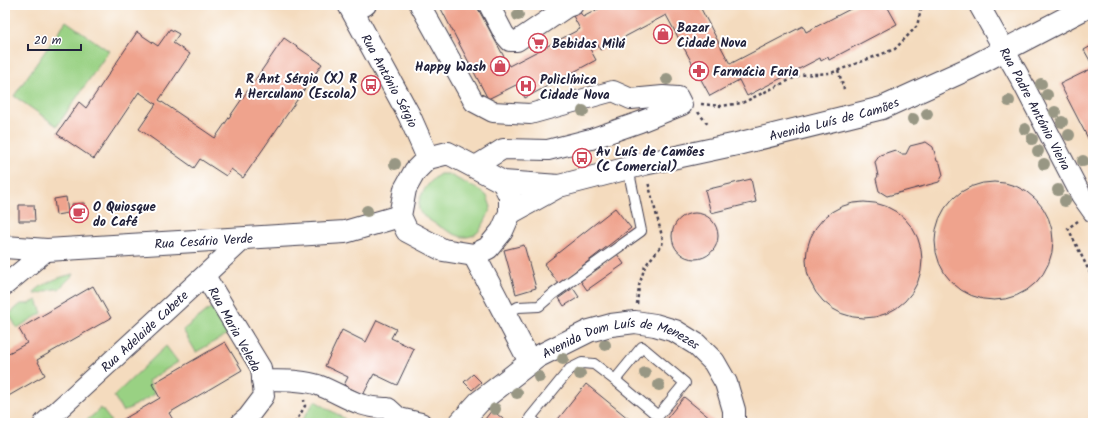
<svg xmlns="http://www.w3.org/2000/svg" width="1098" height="428" viewBox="0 0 1098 428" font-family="Kalam,sans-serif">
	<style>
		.green { fill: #99d183; stroke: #5e7a5f }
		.building { fill: #efa38d }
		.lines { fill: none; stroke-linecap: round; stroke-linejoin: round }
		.lane-casing { stroke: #423e4f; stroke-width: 12 }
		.street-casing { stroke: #423e4f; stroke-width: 22 }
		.secondary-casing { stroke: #423e4f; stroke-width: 24 }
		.path { stroke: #423e4f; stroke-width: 2.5; stroke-dasharray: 3 3; stroke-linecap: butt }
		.lane { stroke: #fff; stroke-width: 10 }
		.street { stroke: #fff; stroke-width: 20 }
		.secondary { stroke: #fff; stroke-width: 22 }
		.tree { fill: #989784 }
		.labels { text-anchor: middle; stroke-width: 4; stroke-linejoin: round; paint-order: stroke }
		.poi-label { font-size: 13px; font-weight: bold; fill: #22223b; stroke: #fff; text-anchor: start }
		.street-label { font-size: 13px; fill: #22223b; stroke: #fff }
	</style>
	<rect width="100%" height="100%" fill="#fff"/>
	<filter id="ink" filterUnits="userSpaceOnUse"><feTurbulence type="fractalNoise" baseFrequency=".025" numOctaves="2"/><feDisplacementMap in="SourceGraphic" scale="8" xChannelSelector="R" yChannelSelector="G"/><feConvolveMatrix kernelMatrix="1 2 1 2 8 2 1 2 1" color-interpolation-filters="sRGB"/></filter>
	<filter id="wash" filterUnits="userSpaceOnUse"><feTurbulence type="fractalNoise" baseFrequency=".012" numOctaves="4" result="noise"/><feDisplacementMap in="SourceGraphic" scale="16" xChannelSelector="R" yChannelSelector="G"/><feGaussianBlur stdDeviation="0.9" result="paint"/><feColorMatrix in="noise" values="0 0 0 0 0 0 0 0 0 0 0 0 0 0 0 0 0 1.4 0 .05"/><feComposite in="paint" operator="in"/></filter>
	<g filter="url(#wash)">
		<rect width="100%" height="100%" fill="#f4dbbe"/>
		<g class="green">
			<polygon points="66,21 109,51 57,126 14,96"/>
			<path d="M440 174H448L481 191 487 196 491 207C488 215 482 231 474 235 469 237 463 238 459 236 452 234 423 218 420 212 414 199 430 180 440 174Z"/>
			<path d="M74 274 59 289C50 288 43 294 35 294L34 292C45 282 59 277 74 274Z"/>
			<polygon points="37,300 42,313 17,328 9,314 21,304 28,304"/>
			<polygon points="213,306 228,334 196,352 183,330"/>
			<polygon points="166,346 178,362 148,381 155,394 123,412 114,396"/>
			<polygon points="315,401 345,419 344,423 300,423"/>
			<polygon points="101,408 111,421 107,423 84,423"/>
		</g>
		<g id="blocks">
			<g class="building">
				<polygon points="439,5 476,5 509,66 580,29 571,12 578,9 583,17 606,5 699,5 730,64 803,26 806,32 858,5 889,5 887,6 897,24 829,60 828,57 821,61 820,58 747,96 739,80 710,96 666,15 600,50 598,45 590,49 596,60 525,98 518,84 488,99"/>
				<polygon points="170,29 179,34 173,43 190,54 159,100 215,138 284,38 322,64 243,178 231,169 226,176 200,159 194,168 139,129 156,104 139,92 94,159 57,134 79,102 86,108 137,32 158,46"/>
				<polygon points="1093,45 1093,66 1084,50"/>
				<polygon points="1093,68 1093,148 1060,84"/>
				<polygon points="926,142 933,147 937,161 940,163 943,175 939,182 887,196 879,191 876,179 878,176 875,162 880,155 895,150 901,154 906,154 910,146"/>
				<polygon points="751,179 756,202 711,213 705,190"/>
				<circle cx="994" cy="241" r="59"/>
				<polygon points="66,197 68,213 56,215 54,199"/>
				<circle cx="864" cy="260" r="58"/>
				<polygon points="85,203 87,218 73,219 72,204"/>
				<polygon points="19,205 34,205 35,221 19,221"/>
				<polygon points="615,208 631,228 559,284 544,264"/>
				<circle cx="695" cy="236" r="23"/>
				<polygon points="524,245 536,288 516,294 504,250"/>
				<polygon points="617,254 624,264 587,290 580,280"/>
				<polygon points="93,286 111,318 37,360 45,375 5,398 5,355 27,343 19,329"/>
				<polygon points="573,288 579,297 564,306 559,298"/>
				<polygon points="377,320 396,329 391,338 414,349 397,385 374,374 363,395 344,385 348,377 325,366 342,330 366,342"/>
				<polygon points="225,342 242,370 169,413 175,423 117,423 160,398 152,384"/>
				<polygon points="473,374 481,382 472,390 464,382"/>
				<polygon points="586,384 634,423 555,423"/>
				<polygon points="684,397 716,423 663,423"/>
				<polygon points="492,410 508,423 482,423"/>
			</g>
		</g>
	</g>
	<g filter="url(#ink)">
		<use href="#blocks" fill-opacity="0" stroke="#423e4f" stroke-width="1"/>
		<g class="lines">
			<g class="lane-casing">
				<g id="lane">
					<polyline points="506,314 518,307 539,306 553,294 641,231 628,168"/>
					<polygon points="642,347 685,383 658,416 615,380"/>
					<polyline points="536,423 530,418 570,369 582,363 594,364 615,380"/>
				</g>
			</g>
			<g class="street-casing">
				<g id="street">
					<polyline points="420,5 474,102 493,112 530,114 613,91 631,99 663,96 678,97 682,105 640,122 591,139 548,150 503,149 474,167"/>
					<polyline points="489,5 504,34 510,41 517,41 567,7 573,5"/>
					<path id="s1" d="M979 5 1019 76 1081 195 1093 212"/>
					<polyline points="353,12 366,5"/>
					<polyline points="205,276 261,368 264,396 248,417 241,423"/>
					<polyline points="5,285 47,250"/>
					<path d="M262 380C280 381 301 379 318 385 344 395 358 409 388 408L399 418 421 423"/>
					<path id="s2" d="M44 423 244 239"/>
				</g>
			</g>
			<g class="secondary-casing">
				<g id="secondary">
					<path id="s3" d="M349 5 409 115 428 158"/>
					<polyline points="503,182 510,196 510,213 502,231 488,248 474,255 443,250 407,231 400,216 405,189 415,171 428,158 448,153 503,182 559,186"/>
					<path id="s4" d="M510 213 559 186 644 164 737 144 882 108 970 68 1091 5"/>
					<path id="s5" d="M5 247 47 250 345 232 400 216"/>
					<polyline points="474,255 530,362"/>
					<path id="s6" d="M460 423 479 402 537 357 589 331 611 325 635 322 655 325 675 331 696 344 714 362 726 383 734 410V423"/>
				</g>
			</g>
			<g class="path">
				<polyline points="838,70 844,89"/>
				<polyline points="701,104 721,106 742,103 800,75 831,73 895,49 917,26 922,5"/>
				<polyline points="698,112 709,126"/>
				<polyline points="1078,221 1068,228 1093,279"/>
				<polyline points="637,304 639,286 645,266 662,245 663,240 648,182"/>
				<polyline points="295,423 305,406 304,400"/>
			</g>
			<use href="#lane" class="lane"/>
			<use href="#street" class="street"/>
			<use href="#secondary" class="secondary"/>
		</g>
		<g class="tree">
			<circle cx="518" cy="15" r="6"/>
			<circle cx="667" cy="79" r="6"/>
			<circle cx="1041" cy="84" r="6"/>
			<circle cx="1047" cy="95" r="6"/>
			<circle cx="1009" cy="101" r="6"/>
			<circle cx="583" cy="111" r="6"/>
			<circle cx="1055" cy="112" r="6"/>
			<circle cx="927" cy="114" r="6"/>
			<circle cx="913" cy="119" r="6"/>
			<circle cx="1062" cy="122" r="6"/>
			<circle cx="1025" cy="129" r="6"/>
			<circle cx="1069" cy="135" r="6"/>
			<circle cx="1032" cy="139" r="6"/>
			<circle cx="1038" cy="151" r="6"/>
			<circle cx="1083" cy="161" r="6"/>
			<circle cx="395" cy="164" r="6"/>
			<circle cx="1044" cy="164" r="6"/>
			<circle cx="1058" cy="190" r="6"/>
			<circle cx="1065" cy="201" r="6"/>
			<circle cx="367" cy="211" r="6"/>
			<circle cx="605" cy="345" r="6"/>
			<circle cx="563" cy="359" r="6"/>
			<circle cx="645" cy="373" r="6"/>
			<circle cx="580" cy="374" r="6"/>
			<circle cx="539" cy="377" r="6"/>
			<circle cx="659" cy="385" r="6"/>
			<circle cx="517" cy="393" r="6"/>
			<circle cx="495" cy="409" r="6"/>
		</g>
	</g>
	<defs>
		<g id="shop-ring" transform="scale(1)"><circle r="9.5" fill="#fff" stroke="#d1495b" stroke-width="1.5"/><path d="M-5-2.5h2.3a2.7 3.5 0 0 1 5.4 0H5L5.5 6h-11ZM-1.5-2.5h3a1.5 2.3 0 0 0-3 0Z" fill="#d1495b"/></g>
		<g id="supermarket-ring" transform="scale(1)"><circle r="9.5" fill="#fff" stroke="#d1495b" stroke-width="1.5"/><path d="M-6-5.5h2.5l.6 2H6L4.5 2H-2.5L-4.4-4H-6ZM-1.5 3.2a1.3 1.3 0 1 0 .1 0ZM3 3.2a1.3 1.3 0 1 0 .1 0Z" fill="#d1495b"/></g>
		<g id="pharmacy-ring" transform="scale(1)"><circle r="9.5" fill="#fff" stroke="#d1495b" stroke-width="1.5"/><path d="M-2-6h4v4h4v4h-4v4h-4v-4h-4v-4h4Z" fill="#d1495b"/></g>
		<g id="bus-ring" transform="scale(1)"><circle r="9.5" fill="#fff" stroke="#d1495b" stroke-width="1.5"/><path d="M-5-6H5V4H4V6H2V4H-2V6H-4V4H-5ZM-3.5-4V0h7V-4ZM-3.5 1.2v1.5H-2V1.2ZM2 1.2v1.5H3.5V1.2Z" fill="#d1495b"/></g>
		<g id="hospital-ring" transform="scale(1)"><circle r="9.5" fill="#fff" stroke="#d1495b" stroke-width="1.5"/><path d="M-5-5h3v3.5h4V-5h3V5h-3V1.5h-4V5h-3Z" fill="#d1495b"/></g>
		<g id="cafe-ring" transform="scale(1)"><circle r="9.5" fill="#fff" stroke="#d1495b" stroke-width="1.5"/><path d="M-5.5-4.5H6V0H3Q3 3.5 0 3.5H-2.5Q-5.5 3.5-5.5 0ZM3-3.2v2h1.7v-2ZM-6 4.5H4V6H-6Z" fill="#d1495b"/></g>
	</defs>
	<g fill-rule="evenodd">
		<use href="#shop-ring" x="663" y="34"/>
		<use href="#supermarket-ring" x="538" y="43"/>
		<use href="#shop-ring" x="500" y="66"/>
		<use href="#pharmacy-ring" x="699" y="71"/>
		<use href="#bus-ring" x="371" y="85"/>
		<use href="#hospital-ring" x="526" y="86"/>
		<use href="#bus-ring" x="582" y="158"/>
		<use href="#cafe-ring" x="79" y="213"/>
	</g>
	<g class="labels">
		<g class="poi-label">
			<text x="677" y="32">Bazar<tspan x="677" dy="15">Cidade Nova</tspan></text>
			<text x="552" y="48">Bebidas Milú</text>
			<text x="486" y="71" text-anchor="end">Happy Wash</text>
			<text x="713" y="76">Farmácia Faria</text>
			<text x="357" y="83" text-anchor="end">R Ant Sérgio (X) R<tspan x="357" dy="15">A Herculano (Escola)</tspan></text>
			<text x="540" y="84">Policlínica<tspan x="540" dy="15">Cidade Nova</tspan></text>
			<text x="596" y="156">Av Luís de Camões<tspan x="596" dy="15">(C Comercial)</tspan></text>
			<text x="93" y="211">O Quiosque<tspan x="93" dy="15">do Café</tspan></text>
		</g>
		<g class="street-label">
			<text dy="5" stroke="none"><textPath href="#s3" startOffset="86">Rua António Sérgio</textPath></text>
			<text dy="5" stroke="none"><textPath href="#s1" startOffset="118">Rua Padre António Vieira</textPath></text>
			<text dy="5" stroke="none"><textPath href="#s4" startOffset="339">Avenida Luís de Camões</textPath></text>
			<text dy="5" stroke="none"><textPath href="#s5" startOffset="199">Rua Cesário Verde</textPath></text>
			<text transform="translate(235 329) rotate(61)" y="5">Rua Maria Veleda</text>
			<text dy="5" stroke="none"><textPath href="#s2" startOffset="136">Rua Adelaide Cabete</textPath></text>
			<text dy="5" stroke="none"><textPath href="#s6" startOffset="192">Avenida Dom Luís de Menezes</textPath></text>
		</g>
	</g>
	<rect width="1098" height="428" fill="none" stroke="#fff" stroke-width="20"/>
	<path d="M28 44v6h53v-6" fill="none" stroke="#22223b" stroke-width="2"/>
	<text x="34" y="44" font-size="12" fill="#22223b" stroke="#ffffff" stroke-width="3" paint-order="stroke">20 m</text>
</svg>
